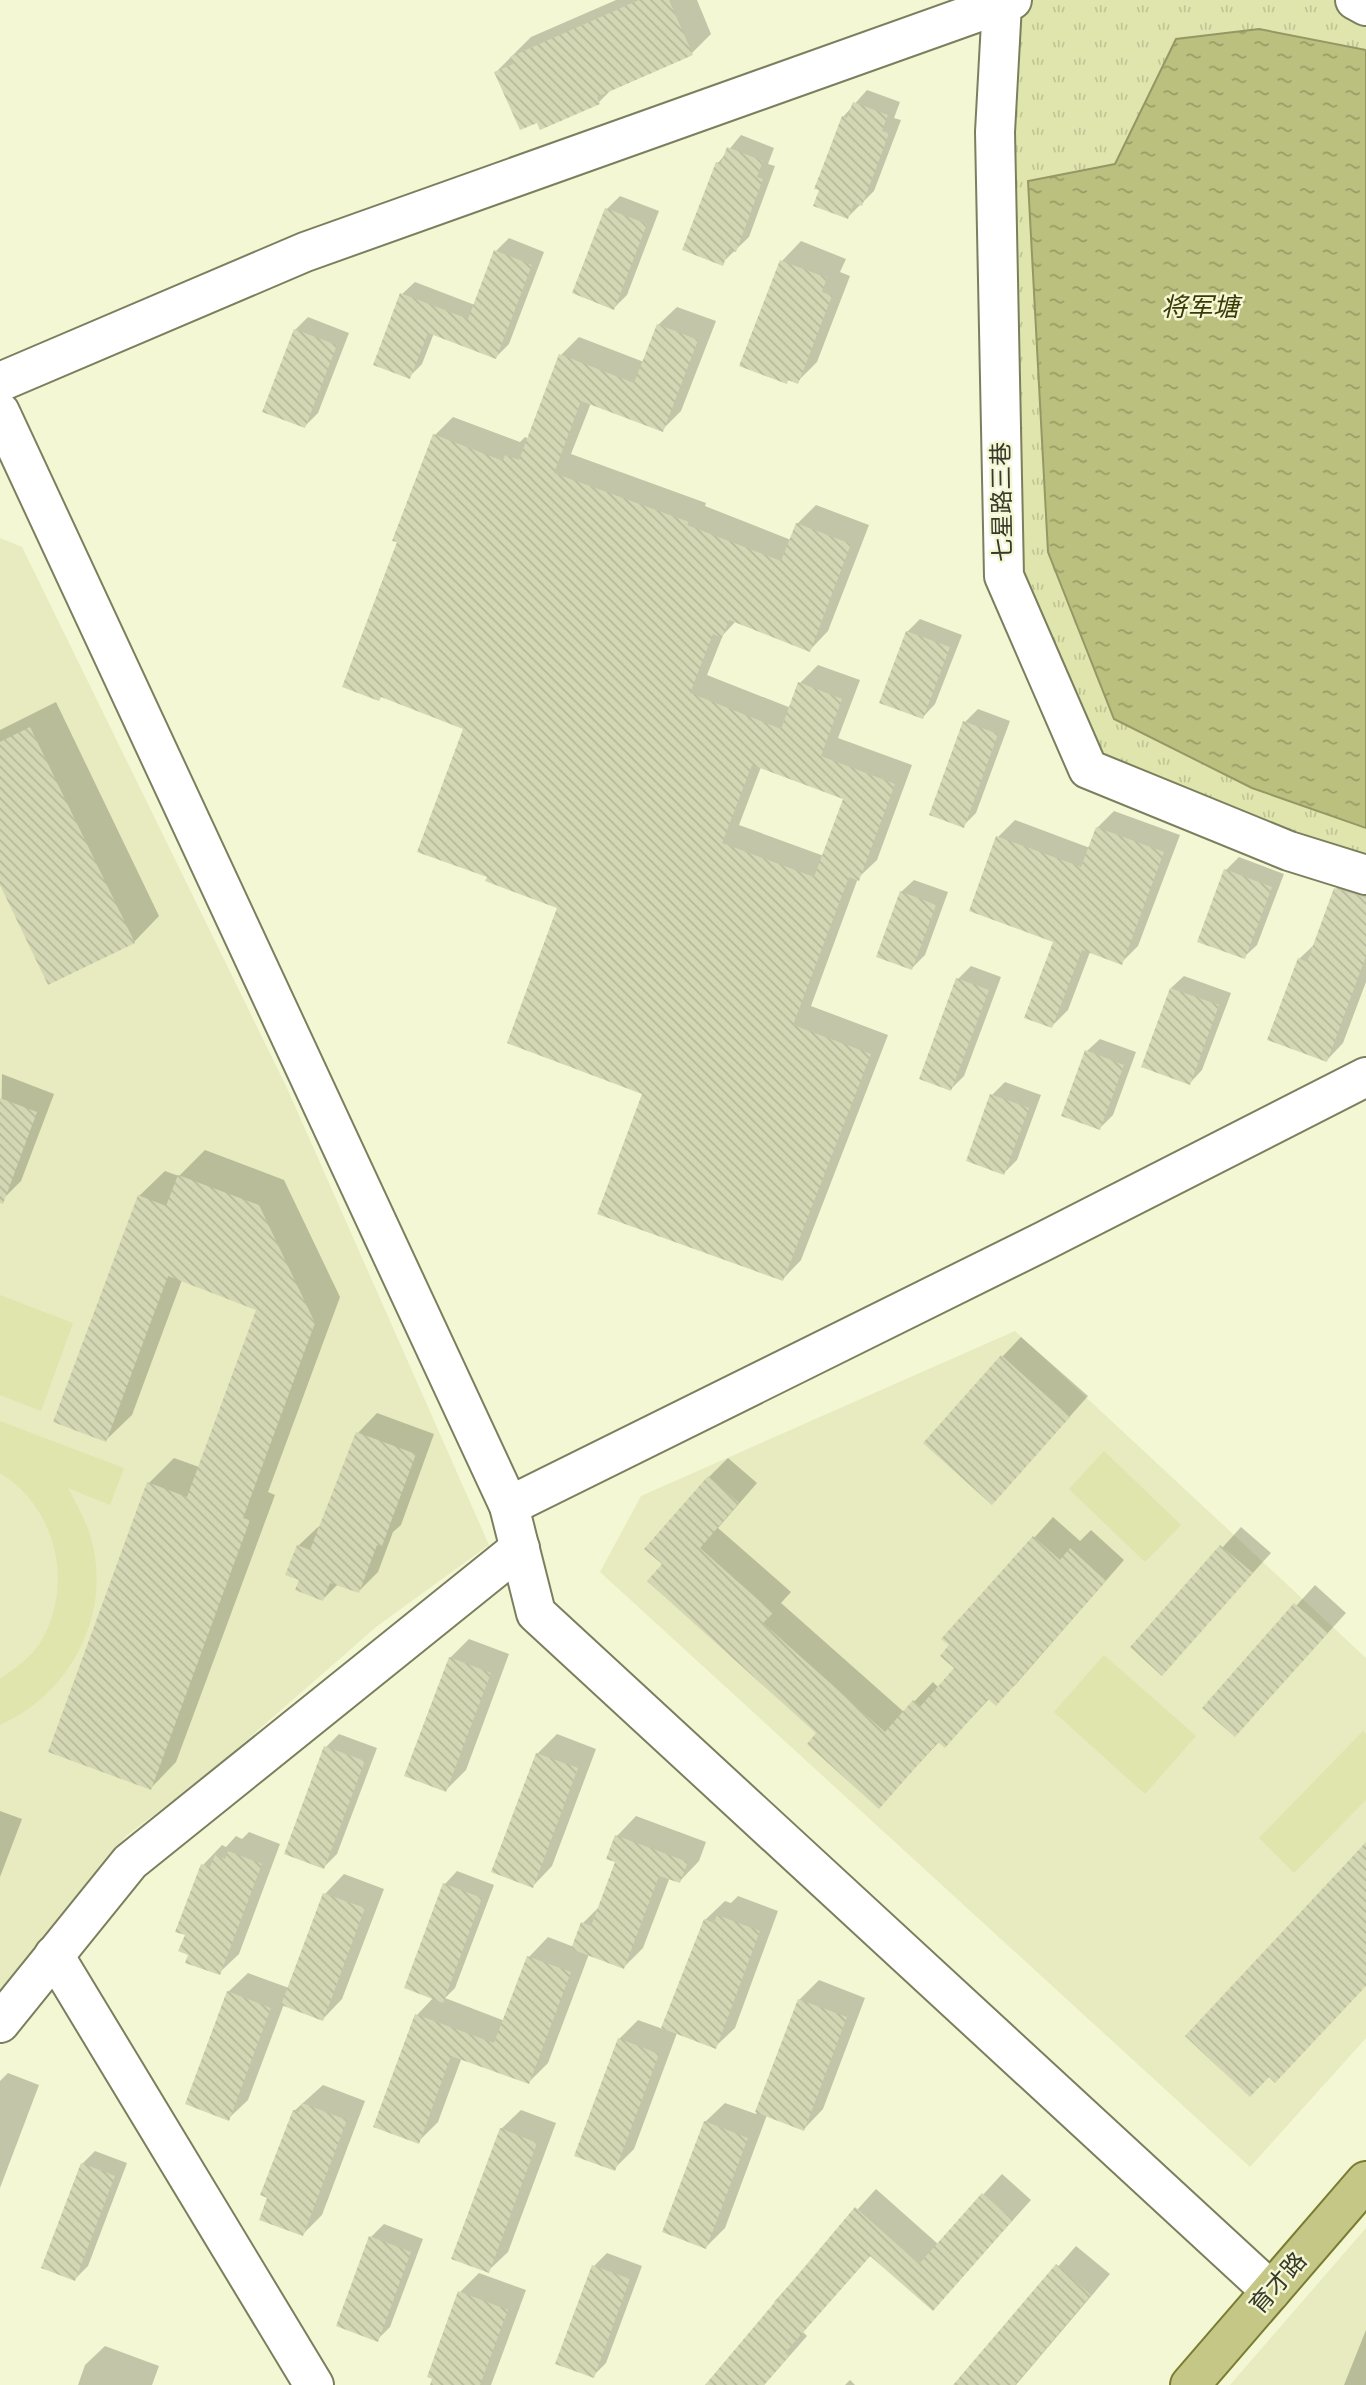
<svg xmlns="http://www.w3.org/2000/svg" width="1366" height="2385" viewBox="0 0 1366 2385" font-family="'Noto Serif','Noto Sans SC',serif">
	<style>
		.built { fill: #e7ebbf }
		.green { fill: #e0e5ad }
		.park { fill: url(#park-tufts) }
		.water { fill: url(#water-ripples); stroke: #949865; stroke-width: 2 }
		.shadow { fill: #0003; fill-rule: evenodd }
		.building { fill: url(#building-back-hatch); fill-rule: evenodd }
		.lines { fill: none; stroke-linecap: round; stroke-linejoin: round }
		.minor-casing { stroke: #7c7f5e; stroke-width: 42 }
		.major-casing { stroke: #7a7d31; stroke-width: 42 }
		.minor { stroke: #fff; stroke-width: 38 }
		.major { stroke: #c4c785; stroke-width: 38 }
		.labels { text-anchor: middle; stroke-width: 5; stroke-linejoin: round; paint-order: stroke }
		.street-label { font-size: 24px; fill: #38392b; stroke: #f4f7d3 }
		.water-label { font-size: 26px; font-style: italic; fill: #393a05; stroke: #f4f7d3 }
	</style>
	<defs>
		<pattern id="park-tufts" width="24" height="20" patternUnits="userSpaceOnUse" patternTransform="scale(1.75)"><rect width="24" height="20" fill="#e0e5ad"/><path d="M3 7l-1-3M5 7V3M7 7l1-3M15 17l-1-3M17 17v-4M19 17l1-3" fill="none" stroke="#c1c595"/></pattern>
		<pattern id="water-ripples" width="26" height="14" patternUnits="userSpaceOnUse" patternTransform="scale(1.75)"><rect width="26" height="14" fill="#bbc07e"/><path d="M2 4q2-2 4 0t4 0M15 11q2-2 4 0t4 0" fill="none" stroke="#999d67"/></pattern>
		<pattern id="building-back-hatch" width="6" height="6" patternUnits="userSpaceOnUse" patternTransform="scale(1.75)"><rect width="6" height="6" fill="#d4d7b3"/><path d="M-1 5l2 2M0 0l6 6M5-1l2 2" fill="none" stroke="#b7b99a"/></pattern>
	</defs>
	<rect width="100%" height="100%" fill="#f4f7d3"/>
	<g class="built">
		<polygon points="0,538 22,547 287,1088 489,1545 376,1627 207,1775 126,1836 0,1994"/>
		<polygon points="1015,1331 1366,1658 1366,2038 1250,2167 600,1572 641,1496"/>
		<polygon points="1366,2228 1366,2385 1230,2385"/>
	</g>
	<g class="green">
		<polygon points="0,1295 73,1323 41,1411 0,1395"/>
		<path d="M0 1421 124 1468 110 1505 68 1488C77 1506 87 1522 92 1542 111 1618 69 1694 0 1725V1679C14 1669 31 1658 40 1643 75 1585 57 1508 0 1473Z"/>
		<polygon points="1104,1451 1181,1525 1145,1562 1069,1489"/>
		<polygon points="1104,1655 1196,1736 1145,1794 1054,1712"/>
		<polygon points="1363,1731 1366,1734 1366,1800 1294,1873 1259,1838"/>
	</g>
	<polygon class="park" points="1012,0 1355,0 1366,6 1366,875 1088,769 1004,576"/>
	<polygon class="water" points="1259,29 1366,50 1366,828 1252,788 1114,719 1048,552 1028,181 1115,164 1176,39"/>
	<g class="shadow">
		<polygon points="616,0 697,0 711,34 692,53 613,88 599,102 496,72 531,37"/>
		<polygon points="867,90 900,102 894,118 901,120 874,191 848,217 843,117"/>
		<polygon points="741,135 774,148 768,164 775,166 749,237 722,263 718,163"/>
		<polygon points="620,196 659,211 627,295 614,308 607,209"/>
		<polygon points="509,238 544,252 509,344 496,357 434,333 422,364 409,377 402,294 415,282 475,305 496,251"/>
		<polygon points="801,241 846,259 840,272 850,276 817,362 797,382 790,379 786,382 782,261"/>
		<path d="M677 307 716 321 681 411 662 430 591 403 571 454 706 503 705 506 791 540 797 524 816 505 869 525 828 631 810 650 736 621 723 635 707 675 791 708 800 683 818 665 860 680 838 738 912 765 877 860 858 878 811 1006 888 1035 801 1260 783 1279 644 1093 559 907 489 876 465 728 399 541 435 435 453 417 520 442 525 437 529 439 561 355 579 337 644 362 658 325ZM761 767 845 798 824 856 739 825Z"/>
		<polygon points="308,317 349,333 318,413 305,426 295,330"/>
		<polygon points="920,619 962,635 935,704 923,717 907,632"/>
		<polygon points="56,702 159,916 134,942 0,881 0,730"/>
		<polygon points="978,709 1010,721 976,813 963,826 965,722"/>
		<polygon points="1114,811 1180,835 1138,946 1121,963 1090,952 1068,1010 1052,1026 1055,941 998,837 1015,820 1090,848 1097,828"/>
		<polygon points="1239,857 1284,874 1257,945 1244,957 1200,941 1226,870"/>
		<polygon points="1352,872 1366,877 1366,982 1343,1043 1327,1060 1299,959 1316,943 1336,889"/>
		<polygon points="914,880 948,892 925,955 912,968 901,892"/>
		<polygon points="971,966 1001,977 964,1076 951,1089 921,1077 958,979"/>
		<polygon points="1184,976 1231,993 1202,1070 1190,1083 1171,988"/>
		<polygon points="1100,1039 1136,1052 1113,1115 1100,1128 1087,1051"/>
		<polygon points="2,1074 54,1094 21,1181 3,1199 0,1197"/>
		<polygon points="1005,1082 1041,1095 1017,1160 1004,1173 968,1160 992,1095"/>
		<polygon points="205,1150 284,1180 340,1297 268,1492 275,1495 176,1762 151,1788 149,1483 174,1458 199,1467 258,1309 182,1280 132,1415 106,1440 139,1196 165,1171 179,1176"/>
		<polygon points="1021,1337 1088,1396 1011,1483 1002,1357"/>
		<polygon points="377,1413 434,1434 401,1525 393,1532 378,1572 359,1591 338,1584 323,1599 298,1546 318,1527 321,1528 358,1433"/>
		<polygon points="728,1458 757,1483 718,1528 791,1592 781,1603 904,1712 933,1682 939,1688 957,1668 951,1645 944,1638 1053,1517 1080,1541 1091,1530 1124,1560 1016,1684 996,1703 990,1698 945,1746 940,1741 879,1806 819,1732 664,1564 709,1477"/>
		<polygon points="1241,1527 1271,1553 1162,1673 1133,1647"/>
		<polygon points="1315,1585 1346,1613 1235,1735 1204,1708"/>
		<polygon points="469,1639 509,1654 466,1770 446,1790 450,1658"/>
		<polygon points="339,1734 377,1748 337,1854 324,1867 326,1747"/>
		<polygon points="557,1734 596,1749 552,1866 533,1886 537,1754"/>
		<polygon points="0,1811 22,1819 0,1877"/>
		<polygon points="636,1816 706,1842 699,1861 680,1881 670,1877 643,1948 624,1967 589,1954 548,2063 529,2082 462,2057 438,2122 418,2142 375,2126 417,2015 434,1997 445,1884 457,1871 494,1885 455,1988 445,1998 505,2021 529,1957 548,1937 574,1947 583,1923 601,1905 617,1861 617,1836"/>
		<polygon points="249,1832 280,1844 239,1954 219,1973 191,1954 187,1934 203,1865 222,1845 226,1847 236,1836 242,1839"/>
		<polygon points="344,1874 384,1889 342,1999 323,2019 284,2004 248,2100 228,2119 228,1992 248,1973 289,1988 325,1894"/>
		<polygon points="738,1896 778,1911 735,2028 715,2047 677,2033 634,2149 614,2169 619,2039 638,2020 663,2029 705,1920 725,1901 731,1903"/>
		<polygon points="819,1980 865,1998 823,2109 804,2129 767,2115 725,2228 706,2247 705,2122 725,2103 756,2114 799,2000"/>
		<polygon points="8,2073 39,2085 0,2188 0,2081"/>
		<polygon points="323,2085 365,2101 322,2215 303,2234 294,2111"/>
		<polygon points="521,2110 556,2123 508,2252 488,2271 501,2129"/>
		<polygon points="95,2151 127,2163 88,2266 75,2279 82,2164"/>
		<polygon points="1002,2174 1031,2200 933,2309 872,2254 803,2332 807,2336 764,2385 707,2385 777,2305 774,2302 876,2189 938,2244"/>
		<polygon points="384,2224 423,2239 390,2327 377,2340 371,2237"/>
		<polygon points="1076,2246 1110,2274 1016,2385 955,2385"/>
		<polygon points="607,2253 642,2266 606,2363 593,2376 594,2266"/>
		<polygon points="479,2273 526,2290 491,2385 432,2385 460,2292"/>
		<polygon points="1366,2330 1366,2385 1344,2385"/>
		<polygon points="105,2346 159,2366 152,2385 78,2385 85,2365"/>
		<polygon points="850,2380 855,2385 845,2385"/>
	</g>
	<g class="building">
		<polygon points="639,0 669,0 693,55 597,97 600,104 540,130 537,123 520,130 494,72 513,64 510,57"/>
		<polygon points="853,102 888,115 882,131 889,133 862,206 854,203 848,219 813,206 819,190 814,189 823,166 842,116 847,118"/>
		<polygon points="727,147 763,161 757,177 763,179 736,252 729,249 723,266 682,250 716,162 721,163"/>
		<polygon points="605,208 647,224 614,310 572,293"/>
		<polygon points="494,250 532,265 496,359 428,333 410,379 373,365 400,293 468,319"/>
		<polygon points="780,260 827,278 822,292 832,296 798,384 788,380 787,384 739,366"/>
		<path d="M657 324 698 340 663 432 581 401 554 473 689 522 687 525 781 561 796 523 851 544 810 652 729 620 722 638 713 634 690 693 781 729 798 682 842 699 821 756 895 784 859 881 849 877 793 1025 871 1054 783 1281 597 1214 642 1094 507 1043 557 908 485 881 487 877 417 852 463 729 381 697 379 701 342 687 397 542 392 541 433 434 503 461 505 455 519 460 559 354 634 383ZM752 765 843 799 814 877 722 843Z"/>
		<polygon points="294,329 337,345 305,428 262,412"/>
		<polygon points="906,631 950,647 923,719 879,703"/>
		<polygon points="963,721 998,734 964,828 929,815"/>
		<polygon points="30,727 135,943 48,985 0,885 0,742"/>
		<polygon points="1096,827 1164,852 1122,965 1082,950 1052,1028 1024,1018 1053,942 969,911 996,836 1081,867"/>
		<polygon points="1224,869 1272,887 1245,959 1197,942"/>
		<polygon points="1334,888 1366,898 1366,956 1327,1062 1267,1040 1298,958 1307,962"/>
		<polygon points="900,891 936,905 912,970 876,957"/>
		<polygon points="956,978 989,990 951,1091 919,1079"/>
		<polygon points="1170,988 1219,1005 1190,1085 1141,1067"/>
		<polygon points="1085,1050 1124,1065 1100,1130 1061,1116"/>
		<polygon points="990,1094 1029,1108 1004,1175 966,1161"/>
		<polygon points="0,1098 37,1112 3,1204 0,1203"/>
		<polygon points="178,1175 259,1205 315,1323 243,1518 250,1520 151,1790 48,1752 147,1482 187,1497 256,1310 168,1276 106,1442 53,1422 138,1195 166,1206"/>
		<polygon points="1001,1355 1070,1417 992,1505 923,1443"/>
		<polygon points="356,1432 416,1454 382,1546 377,1545 359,1593 330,1583 323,1601 295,1590 299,1580 285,1575 297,1545 310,1550"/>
		<polygon points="708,1476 739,1503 700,1548 773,1613 763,1623 885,1732 913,1700 920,1707 954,1668 940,1656 949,1645 941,1639 1033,1536 1060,1560 1070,1548 1106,1581 996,1706 988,1699 945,1748 938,1742 879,1809 807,1744 816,1733 647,1581 662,1564 644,1549"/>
		<polygon points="1220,1545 1253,1573 1162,1676 1130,1647"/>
		<polygon points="1294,1603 1328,1633 1235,1737 1202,1708"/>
		<polygon points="449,1657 491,1673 446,1792 404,1776"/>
		<polygon points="324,1746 365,1761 324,1869 284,1854"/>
		<polygon points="536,1753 578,1768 533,1888 491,1872"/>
		<polygon points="615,1835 688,1862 680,1883 659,1876 624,1969 571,1949 581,1922 591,1926 615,1862 606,1859"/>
		<polygon points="1366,1842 1366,1986 1275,2083 1269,2077 1250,2097 1185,2036"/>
		<polygon points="228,1851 262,1864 220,1975 185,1963 188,1955 178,1951 185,1935 175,1932 201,1864 210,1867 215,1855 225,1859"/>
		<polygon points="443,1883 482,1898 443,2003 404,1988"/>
		<polygon points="323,1893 365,1908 323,2021 281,2005"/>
		<polygon points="717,1915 760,1931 716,2049 661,2028 704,1919 714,1923"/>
		<polygon points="527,1956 571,1972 529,2084 451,2056 419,2144 373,2127 415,2014 494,2043"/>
		<polygon points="227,1991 271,2008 229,2121 185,2104"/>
		<polygon points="798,1999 847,2017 804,2131 755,2112"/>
		<polygon points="618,2038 659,2054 615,2171 574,2156"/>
		<polygon points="302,2103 347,2120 303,2236 259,2220 267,2198 260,2195 293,2110 299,2112"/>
		<polygon points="704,2121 748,2138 706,2249 662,2232"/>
		<polygon points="500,2128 537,2143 489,2273 451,2259"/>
		<polygon points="81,2163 115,2176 75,2281 41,2268"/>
		<polygon points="982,2193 1013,2220 933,2311 870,2256 785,2353 789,2356 764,2385 705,2385 855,2207 919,2264"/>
		<polygon points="369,2236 411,2252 378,2342 336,2326"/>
		<polygon points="1056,2264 1091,2295 1015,2385 953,2385"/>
		<polygon points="592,2265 630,2279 594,2378 555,2364"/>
		<polygon points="458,2291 508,2310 480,2385 430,2385 432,2379 427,2377"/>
	</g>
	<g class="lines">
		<g class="minor-casing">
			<g id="minor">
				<polyline points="1355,0 1366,6"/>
				<polyline points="1002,4 995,132 1004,576 1088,769 1289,851 1366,875"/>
				<polyline points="0,382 305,252 1012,0"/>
				<polyline points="0,412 509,1506 536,1613 1271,2291"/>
				<polyline points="509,1506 1044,1241 1366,1077"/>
				<polyline points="54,1955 314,2385"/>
				<polyline points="0,2023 130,1862 520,1548"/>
			</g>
		</g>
		<g class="major-casing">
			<polyline id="major" points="1190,2385 1366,2181"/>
		</g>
		<use href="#minor" class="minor"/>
		<use href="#major" class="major"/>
	</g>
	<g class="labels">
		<g class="street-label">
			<text transform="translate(1002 502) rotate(-91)" y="8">七星路三巷</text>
			<text transform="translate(1278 2283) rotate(-49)" y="8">育才路</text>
		</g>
		<g class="water-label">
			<text x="1200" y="316">将军塘</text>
		</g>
	</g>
</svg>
